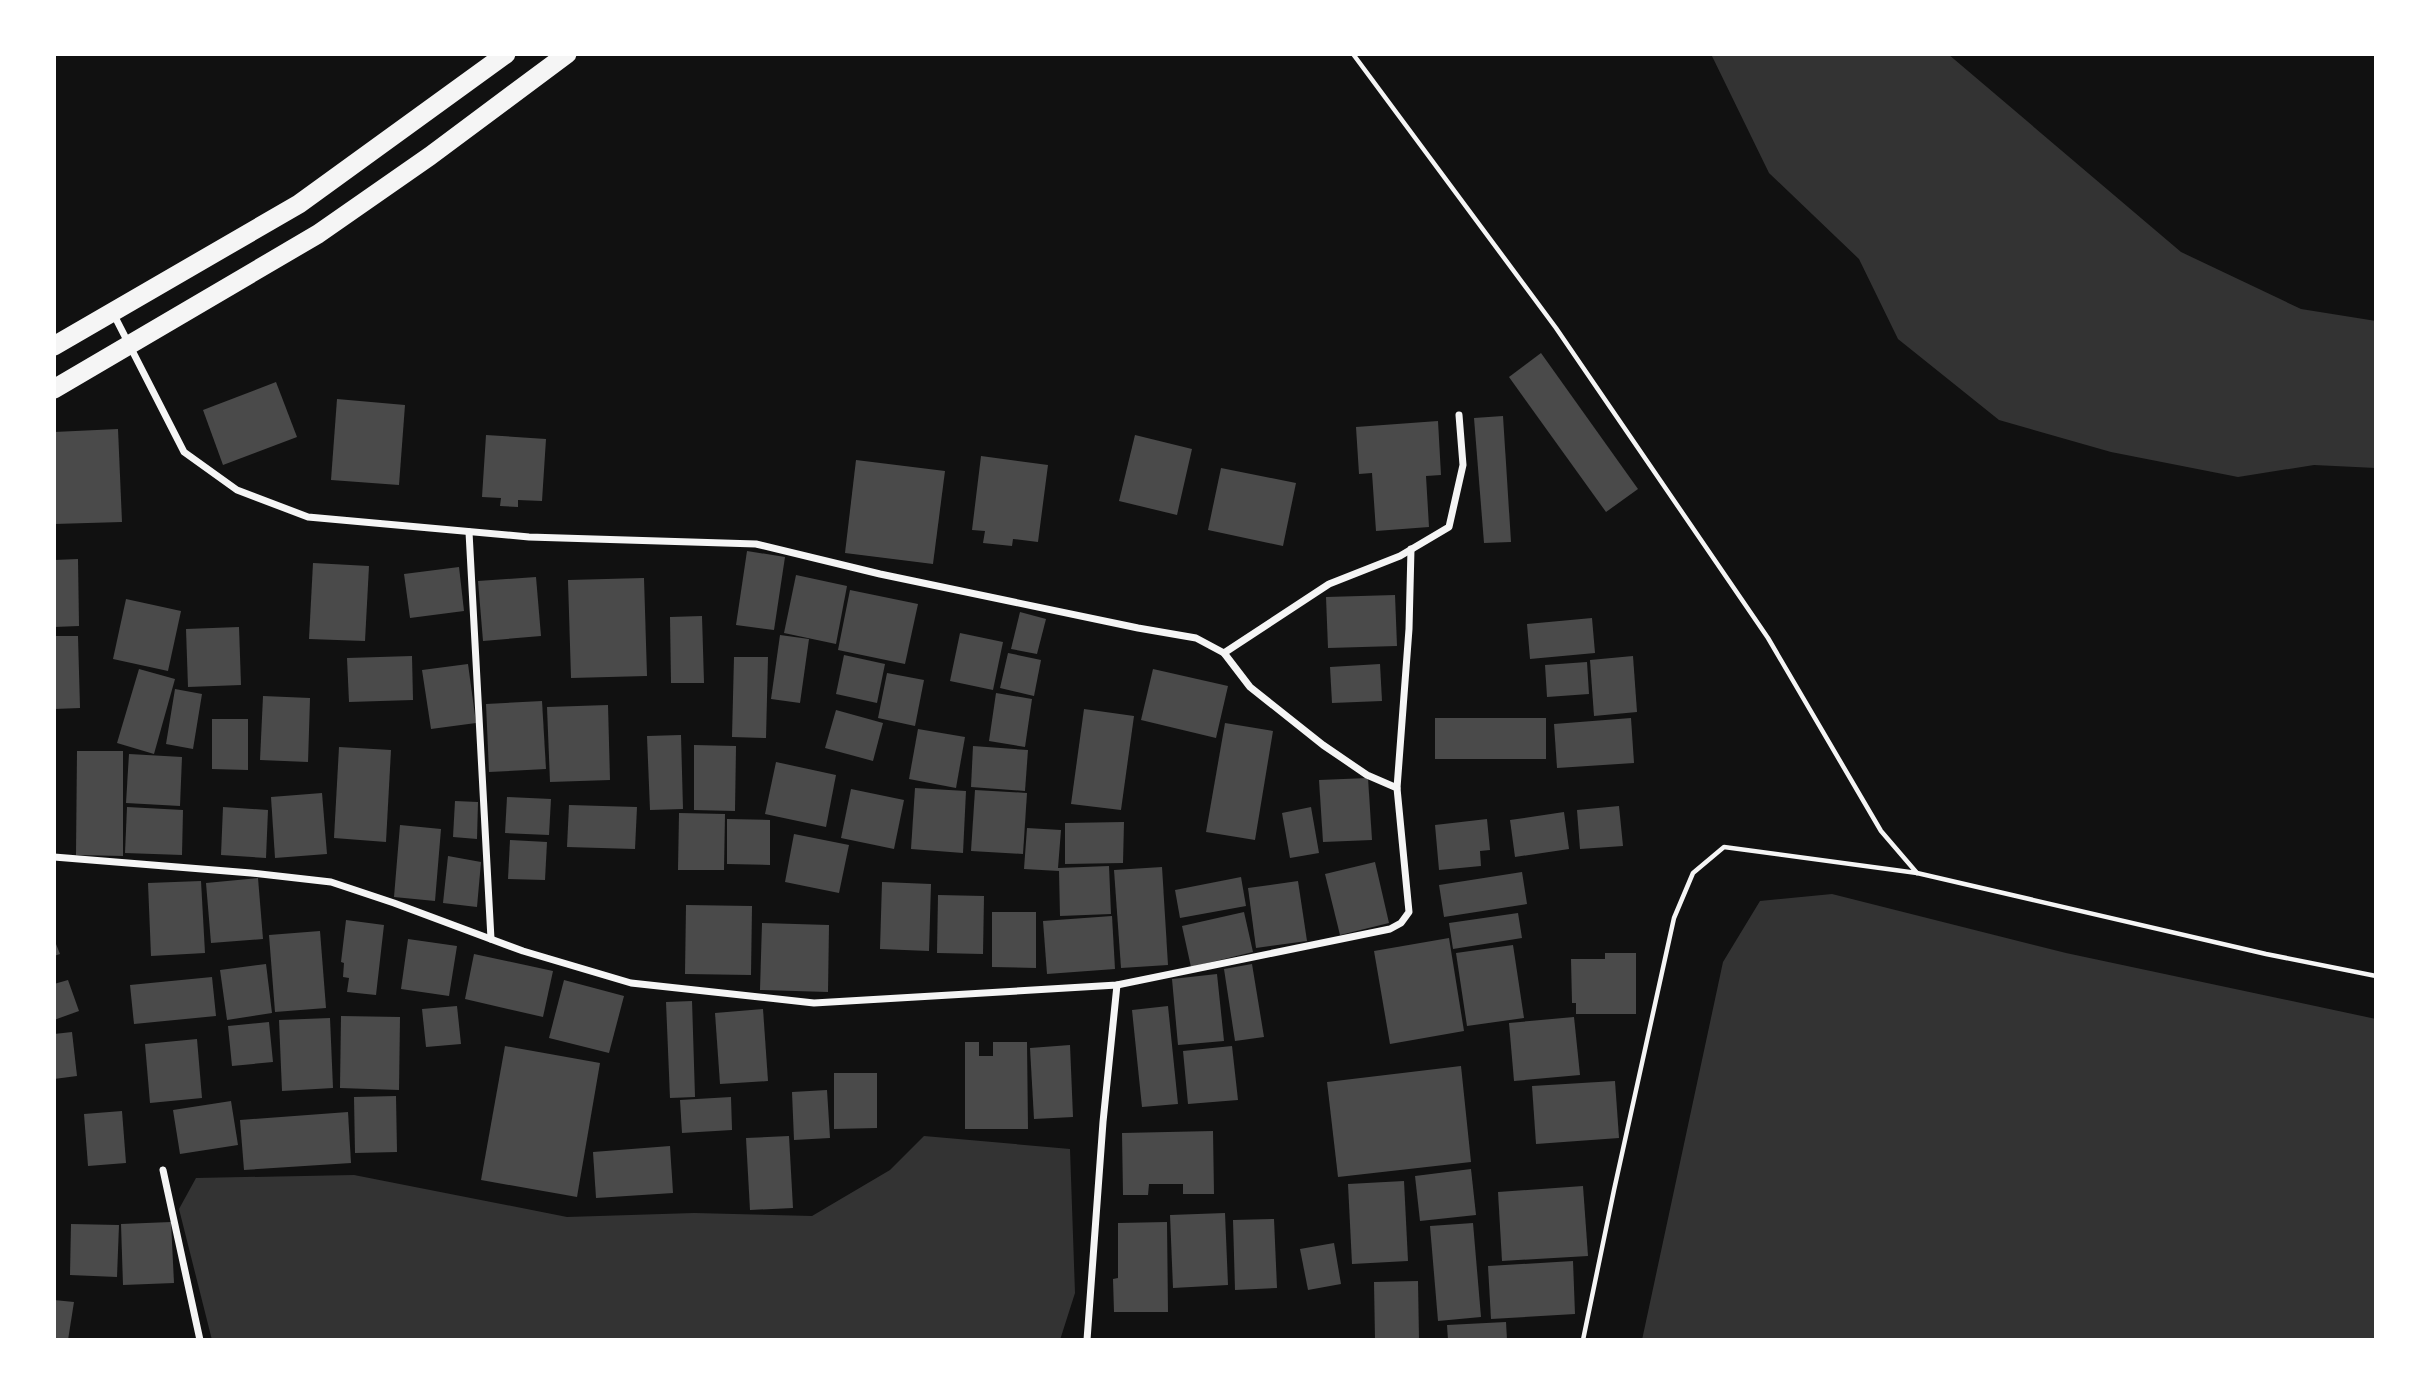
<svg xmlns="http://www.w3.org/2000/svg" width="2430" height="1394" viewBox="0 0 2430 1394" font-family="'Exo 2',sans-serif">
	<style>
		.water { fill: #333 }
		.building { fill: #4a4a4a }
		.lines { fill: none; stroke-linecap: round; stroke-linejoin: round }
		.path { stroke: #f5f5f5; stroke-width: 4.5 }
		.minor { stroke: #f5f5f5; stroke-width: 7 }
		.trunk { stroke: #f5f5f5; stroke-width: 19 }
	</style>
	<rect width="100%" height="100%" fill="#111"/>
	<g class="water">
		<polygon points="1711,54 1948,54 2181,252 2301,309 2376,321 2376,468 2314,465 2238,477 2111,452 1999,420 1898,339 1859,259 1769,173"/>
		<polygon points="1832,894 2066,953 2376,1019 2376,1340 1642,1340 1723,962 1760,901"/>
		<polygon points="924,1136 1070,1149 1075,1293 1060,1340 212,1340 179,1209 196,1178 354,1175 567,1217 694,1213 812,1216 890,1170"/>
	</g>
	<g class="building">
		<polygon points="1541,353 1638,489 1606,512 1509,377"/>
		<polygon points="276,382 297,437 223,465 203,410"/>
		<polygon points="337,399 405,405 399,485 331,480"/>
		<polygon points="1503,416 1511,542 1484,543 1474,418"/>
		<polygon points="1438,421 1441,475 1426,476 1429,527 1376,531 1372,473 1359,474 1356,427"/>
		<polygon points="118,429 122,522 54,524 54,432"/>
		<polygon points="486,435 546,439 542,501 518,500 518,507 500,506 501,498 482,497"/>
		<polygon points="1135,435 1192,449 1177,515 1119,501"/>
		<polygon points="981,456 1048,465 1038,542 1013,539 1012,546 983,543 985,531 972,530"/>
		<polygon points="856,460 945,471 933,564 845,553"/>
		<polygon points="1221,468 1296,483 1283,546 1208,530"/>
		<polygon points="747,551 785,557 774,630 736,625"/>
		<polygon points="78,559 79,626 54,627 54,560"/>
		<polygon points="313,563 369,566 365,641 309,639"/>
		<polygon points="459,567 464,611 410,618 404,574"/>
		<polygon points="796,575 847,586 836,644 784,633"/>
		<polygon points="536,577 541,636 483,641 478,581"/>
		<polygon points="644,578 647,676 571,678 568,580"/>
		<polygon points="850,590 918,604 905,664 838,650"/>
		<polygon points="1395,595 1397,646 1328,648 1326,597"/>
		<polygon points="126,599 181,611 168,671 113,659"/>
		<polygon points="1020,612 1046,619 1037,654 1011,649"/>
		<polygon points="702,616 704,683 671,683 670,617"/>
		<polygon points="1592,618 1595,653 1530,659 1527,624"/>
		<polygon points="239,627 241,685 188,687 186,629"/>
		<polygon points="960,633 1003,642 993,690 950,681"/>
		<polygon points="780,635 809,639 800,703 771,699"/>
		<polygon points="54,636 78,636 80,708 54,709"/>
		<polygon points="1008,653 1041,660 1034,696 1000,688"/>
		<polygon points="844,655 885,664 877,703 836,694"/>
		<polygon points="412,656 413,700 349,702 347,658"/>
		<polygon points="1633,656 1637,712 1594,716 1590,660"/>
		<polygon points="734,657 768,657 766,738 732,737"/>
		<polygon points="1587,662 1589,694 1547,697 1545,665"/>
		<polygon points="468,664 476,723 431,729 422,670"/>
		<polygon points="1380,664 1382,701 1332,703 1330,667"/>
		<polygon points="139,669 175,679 154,754 117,743"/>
		<polygon points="1153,669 1228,686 1216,738 1141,720"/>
		<polygon points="887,673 924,680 915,726 878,718"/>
		<polygon points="175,689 202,694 193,749 166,744"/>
		<polygon points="996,693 1032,699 1025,747 989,741"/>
		<polygon points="263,696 310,698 308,762 260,760"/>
		<polygon points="542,701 546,769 489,772 486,704"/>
		<polygon points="608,705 610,780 550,782 547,707"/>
		<polygon points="1084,709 1134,716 1121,810 1071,804"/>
		<polygon points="836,710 883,723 873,761 825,748"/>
		<rect x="1435" y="718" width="111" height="41"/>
		<polygon points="1631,718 1634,763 1557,768 1554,724"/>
		<polygon points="212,719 248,719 248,770 212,769"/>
		<polygon points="1225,723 1273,731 1255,840 1206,832"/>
		<polygon points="918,729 965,737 956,788 909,779"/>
		<polygon points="681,735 683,809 650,810 647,736"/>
		<polygon points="694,745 736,746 735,811 694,810"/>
		<polygon points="973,746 1028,750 1025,791 971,787"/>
		<polygon points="339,747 391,750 386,842 334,838"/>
		<polygon points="77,751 123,751 123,856 76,855"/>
		<polygon points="129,754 182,757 180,806 126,803"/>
		<polygon points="776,762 836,775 826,827 765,814"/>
		<polygon points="1368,778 1372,840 1323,842 1319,780"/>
		<polygon points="915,788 966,791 963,853 911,849"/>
		<polygon points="851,789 904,800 894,849 841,838"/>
		<polygon points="975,790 1027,793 1023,854 971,851"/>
		<polygon points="322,793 327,854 275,858 271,797"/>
		<polygon points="507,797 551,799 549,835 505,833"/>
		<polygon points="455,801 478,802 477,839 453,837"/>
		<polygon points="569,805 637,807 635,849 567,847"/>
		<polygon points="1619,806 1623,846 1580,849 1577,810"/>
		<polygon points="127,807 183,810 182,855 125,853"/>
		<polygon points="223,807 268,810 266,858 221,855"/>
		<polygon points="1311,807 1319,853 1290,858 1282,813"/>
		<polygon points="1564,812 1569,849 1515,857 1510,820"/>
		<polygon points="679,813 725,814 724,870 678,870"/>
		<polygon points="727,819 770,820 770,865 727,864"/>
		<polygon points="1487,819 1490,850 1480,851 1481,866 1439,870 1435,825"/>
		<polygon points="1124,822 1123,863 1065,864 1065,823"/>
		<polygon points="400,825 441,829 435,901 394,897"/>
		<polygon points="1027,828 1061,830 1058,868 1109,866 1111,914 1060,916 1059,871 1024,869"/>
		<polygon points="794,834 849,845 839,893 785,882"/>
		<polygon points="510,840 547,842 545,880 508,879"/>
		<polygon points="448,856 481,862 477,907 443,903"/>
		<polygon points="1375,862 1389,923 1340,935 1325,874"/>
		<polygon points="1162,867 1168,965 1121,968 1114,870"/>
		<polygon points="1522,872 1527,904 1444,917 1439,885"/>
		<polygon points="1241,877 1246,906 1180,918 1175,890"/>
		<polygon points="258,878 263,939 211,943 206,883"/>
		<polygon points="201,881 205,953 151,956 148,883"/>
		<polygon points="1298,881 1307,941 1256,948 1248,888"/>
		<polygon points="882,882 931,884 929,951 880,949"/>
		<polygon points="938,895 984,896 983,954 937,953"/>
		<polygon points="686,905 752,906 751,975 685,974"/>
		<polygon points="992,912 1036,912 1036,968 992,967"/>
		<polygon points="1244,912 1253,952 1191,967 1182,926"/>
		<polygon points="1518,913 1522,938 1453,949 1449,923"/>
		<polygon points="1112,916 1115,969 1047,974 1043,921"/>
		<polygon points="346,920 384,925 376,995 347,992 349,978 343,977 344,963 341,962"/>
		<polygon points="762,923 829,925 828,992 760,990"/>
		<polygon points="320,931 326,1008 275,1012 269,935"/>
		<polygon points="1449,938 1464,1031 1390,1044 1374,951"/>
		<polygon points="54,939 60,954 54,956"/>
		<polygon points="408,939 457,946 449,996 401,989"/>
		<polygon points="1513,945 1524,1018 1467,1026 1456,953"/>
		<polygon points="1605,953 1636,953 1636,1014 1576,1014 1576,1003 1572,1003 1571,959 1605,959"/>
		<polygon points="474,954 553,971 543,1017 465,999"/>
		<polygon points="266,964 272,1013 227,1020 220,970"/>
		<polygon points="1252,964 1264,1037 1235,1041 1224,969"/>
		<polygon points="1217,974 1224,1041 1178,1045 1172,979"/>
		<polygon points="212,977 216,1016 134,1024 130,985"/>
		<polygon points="68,980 79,1011 54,1020 54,984"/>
		<polygon points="564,980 624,996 609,1053 549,1038"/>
		<polygon points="692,1001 695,1097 670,1098 666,1002"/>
		<polygon points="457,1006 461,1044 426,1047 422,1009"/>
		<polygon points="1168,1006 1178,1104 1142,1107 1132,1010"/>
		<polygon points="763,1009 768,1081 720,1084 715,1013"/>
		<polygon points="341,1016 400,1017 399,1090 340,1088"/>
		<polygon points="1574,1017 1580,1075 1514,1081 1509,1023"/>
		<polygon points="330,1018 333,1088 282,1091 279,1020"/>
		<polygon points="269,1022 273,1062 232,1066 228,1026"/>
		<polygon points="72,1032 77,1076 54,1079 54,1034"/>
		<polygon points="197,1039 202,1098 150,1103 145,1044"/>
		<polygon points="965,1042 979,1042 979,1056 993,1056 993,1042 1027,1042 1028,1129 965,1129"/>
		<polygon points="1070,1045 1073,1117 1034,1119 1030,1048"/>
		<polygon points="505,1046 600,1063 577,1197 481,1180"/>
		<polygon points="1232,1046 1238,1100 1188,1104 1183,1051"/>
		<polygon points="1461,1066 1471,1162 1338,1177 1327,1082"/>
		<polygon points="834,1073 877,1073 877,1128 834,1129"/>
		<polygon points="1615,1081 1619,1138 1536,1144 1532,1086"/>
		<polygon points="827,1090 830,1138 794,1140 792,1092"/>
		<polygon points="396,1096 397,1152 355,1153 354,1097"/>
		<polygon points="731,1097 732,1130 682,1133 680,1100"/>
		<polygon points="231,1101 238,1145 180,1154 173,1110"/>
		<polygon points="122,1111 126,1163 88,1166 84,1114"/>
		<polygon points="348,1112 351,1163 244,1170 240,1120"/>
		<polygon points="1213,1131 1214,1194 1183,1194 1183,1184 1149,1184 1148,1195 1123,1195 1122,1133"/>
		<polygon points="789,1136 793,1208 750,1210 746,1138"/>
		<polygon points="670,1146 673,1193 596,1198 593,1152"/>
		<polygon points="1471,1169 1476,1215 1420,1221 1415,1176"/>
		<polygon points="1404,1181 1408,1261 1352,1264 1348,1184"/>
		<polygon points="1583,1186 1588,1256 1502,1261 1498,1192"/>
		<polygon points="1225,1213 1228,1285 1173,1288 1170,1215"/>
		<polygon points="1274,1219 1277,1288 1235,1290 1233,1220"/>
		<polygon points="171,1222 174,1283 123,1285 121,1224"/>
		<polygon points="1167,1222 1168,1312 1114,1312 1113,1279 1118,1278 1118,1223"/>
		<polygon points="1473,1223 1481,1317 1438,1321 1430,1226"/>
		<polygon points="71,1224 119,1225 117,1277 70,1275"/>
		<polygon points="1334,1243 1341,1284 1308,1290 1300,1249"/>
		<polygon points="1573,1261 1575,1314 1491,1319 1488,1266"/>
		<polygon points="1418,1281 1419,1340 1375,1340 1374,1282"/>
		<polygon points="54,1300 74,1302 68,1340 54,1340"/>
		<polygon points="1506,1322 1507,1340 1448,1340 1447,1325"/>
	</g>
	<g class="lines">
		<g class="path">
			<polyline points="1353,54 1556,328 1768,638 1881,831 1917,873"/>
			<polyline points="1583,1340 1614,1190 1674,918 1693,873 1724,847 1917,873 2266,954 2376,976"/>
		</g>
		<g class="minor">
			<polyline points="469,532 491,939"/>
			<polyline points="1224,653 1329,584 1400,556 1449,527 1463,465 1459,415"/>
			<polyline points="1397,788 1409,629 1411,549"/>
			<polyline points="54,857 251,873 331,882 394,903 523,951 631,983 814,1003 1117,985 1390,929 1401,923 1409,912 1397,788 1367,775 1323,745 1250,687 1224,653 1196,638 1138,628 880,574 756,544 529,537 308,517 237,490 184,452 114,315"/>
			<polyline points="163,1170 200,1340"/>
			<polyline points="1087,1340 1103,1122 1117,985"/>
		</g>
		<g class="trunk">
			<polyline points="54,346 299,204 506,54"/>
			<polyline points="54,389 318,234 430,156 567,54"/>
		</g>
	</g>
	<rect width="2430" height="1394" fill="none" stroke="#ffffff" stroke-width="112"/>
</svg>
